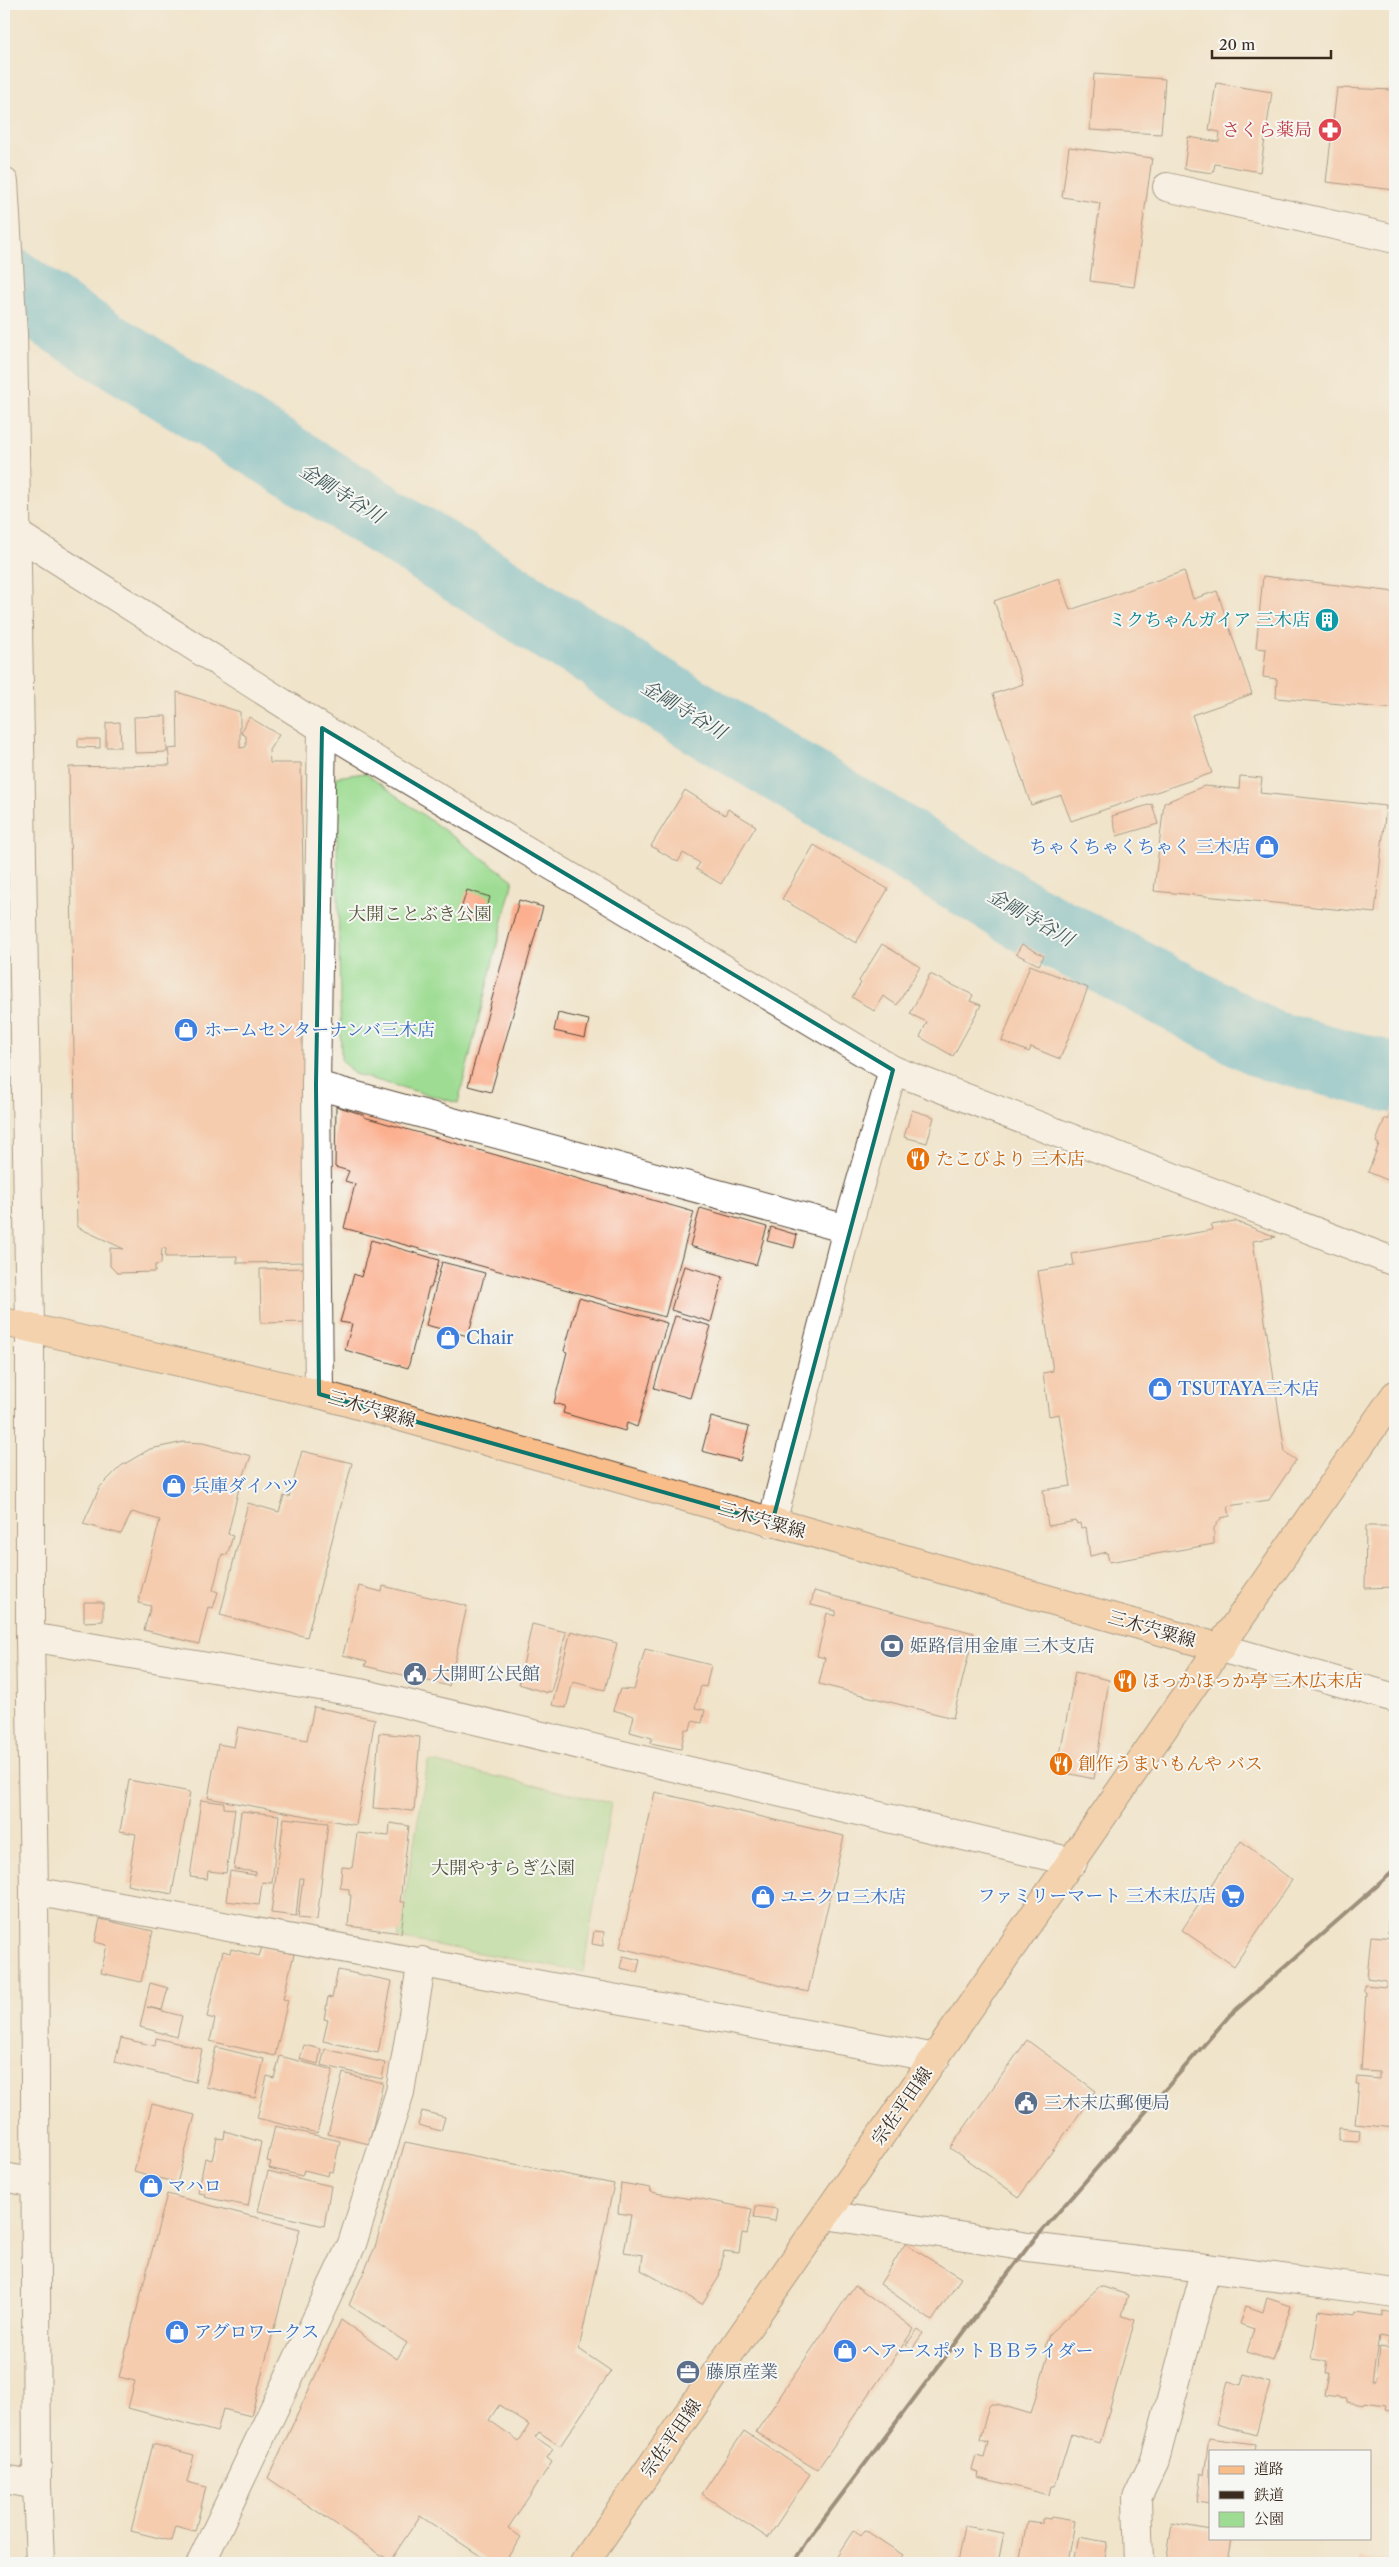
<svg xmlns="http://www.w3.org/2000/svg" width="1399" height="2567" viewBox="0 0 1399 2567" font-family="'Libre Caslon Text','Noto Serif JP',serif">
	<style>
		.green { fill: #9ddc92; stroke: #6c8358 }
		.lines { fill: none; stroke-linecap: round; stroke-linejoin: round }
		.river { stroke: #50b4cf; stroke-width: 71 }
		.building { fill: #fcaf8e; fill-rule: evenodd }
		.minor-casing { stroke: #564638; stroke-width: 30 }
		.major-casing { stroke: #564638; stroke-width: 30 }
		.minor { stroke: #fff; stroke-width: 28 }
		.major { stroke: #f8bd89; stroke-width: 28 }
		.rail { stroke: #3b2a1e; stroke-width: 4 }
		.marked { fill: none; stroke: #0f766e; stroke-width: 4; stroke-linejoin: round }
		.labels { text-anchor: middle; stroke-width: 4; stroke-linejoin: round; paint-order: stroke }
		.health-label { font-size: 18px; fill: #be3a42; stroke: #f6f6f2; text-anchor: end }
		.culture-label { font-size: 18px; fill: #0d838f; stroke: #f6f6f2; text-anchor: end }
		.shop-label { font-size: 18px; fill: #366cbe; stroke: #f6f6f2; text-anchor: start }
		.park-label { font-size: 18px; fill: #54563b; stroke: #f6f6f2 }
		.food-label { font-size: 18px; fill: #c56008; stroke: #f6f6f2; text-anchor: start }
		.street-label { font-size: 18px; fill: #3b2a1e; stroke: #f6f6f2 }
		.service-label { font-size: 18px; fill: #4e5e75; stroke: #f6f6f2; text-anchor: start }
		.water-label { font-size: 19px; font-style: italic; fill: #425a5c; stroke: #f6f6f2 }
	</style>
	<rect width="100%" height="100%" fill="#f6f6f2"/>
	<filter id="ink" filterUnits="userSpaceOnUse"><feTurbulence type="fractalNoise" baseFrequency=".02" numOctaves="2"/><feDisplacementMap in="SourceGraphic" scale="10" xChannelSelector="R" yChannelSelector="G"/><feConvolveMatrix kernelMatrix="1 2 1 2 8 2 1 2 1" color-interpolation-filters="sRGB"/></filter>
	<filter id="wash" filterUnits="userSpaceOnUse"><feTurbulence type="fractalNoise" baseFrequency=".0096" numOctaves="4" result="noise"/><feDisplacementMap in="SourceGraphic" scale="20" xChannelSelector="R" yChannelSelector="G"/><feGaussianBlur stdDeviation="1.12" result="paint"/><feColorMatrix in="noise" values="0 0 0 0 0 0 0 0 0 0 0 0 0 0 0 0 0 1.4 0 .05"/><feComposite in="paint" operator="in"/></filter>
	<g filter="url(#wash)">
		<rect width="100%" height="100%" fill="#f0e4cb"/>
		<g class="green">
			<polygon points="365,773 513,880 458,1103 354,1074 341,1059 336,777"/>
			<polygon points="428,1761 611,1803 583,1972 398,1938"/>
		</g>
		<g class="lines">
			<polyline class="river" points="4,278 61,319 504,595 553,627 603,655 615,667 1028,918 1268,1045 1395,1078"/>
		</g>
		<g id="blocks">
			<g class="building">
				<polygon points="1094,74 1165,79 1161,134 1090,130"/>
				<polygon points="1216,83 1272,92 1260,172 1215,164 1213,173 1184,169 1188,137 1219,142 1220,132 1209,130"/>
				<polygon points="1337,88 1395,90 1395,190 1326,182"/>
				<polygon points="1069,147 1152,158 1134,287 1090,281 1100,203 1062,197"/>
				<polygon points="1184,571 1193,599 1217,591 1252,694 1192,715 1212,773 1071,821 1061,795 1031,805 993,694 1023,684 994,601 1059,578 1070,610"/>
				<polygon points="1263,576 1395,592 1395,709 1276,698 1277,679 1263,677 1266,649 1256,648"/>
				<polygon points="177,692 240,712 240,748 246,747 246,736 241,733 249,717 279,735 269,750 270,763 301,763 310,1262 237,1263 237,1256 165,1257 166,1249 162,1248 161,1264 155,1265 155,1272 117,1273 110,1266 110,1248 124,1249 77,1227 69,767 170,765 168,749 178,748"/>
				<polygon points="166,716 167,752 135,753 134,717"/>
				<polygon points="120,722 121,747 106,747 106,723"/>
				<polygon points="78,739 100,739 100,748 78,747"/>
				<polygon points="1240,776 1262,778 1260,793 1386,806 1375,913 1154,891 1164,803 1204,786 1239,789"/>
				<polygon points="685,790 725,815 728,809 756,826 721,884 696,869 700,863 683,853 678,862 651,846"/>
				<polygon points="1152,804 1158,824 1117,836 1112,816"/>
				<polygon points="814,845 888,889 856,943 782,899"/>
				<polygon points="467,890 490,897 484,919 460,912"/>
				<polygon points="519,900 543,907 491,1092 468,1086"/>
				<polygon points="882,944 920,967 897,1005 883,996 874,1011 852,997 861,983 859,981"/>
				<polygon points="1022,944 1044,956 1039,965 1016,954"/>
				<polygon points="1030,965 1088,988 1060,1059 1031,1047 1029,1052 1002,1041"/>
				<polygon points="930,974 973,995 970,1001 981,1005 953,1056 920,1037 927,1022 910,1014"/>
				<polygon points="558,1013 589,1020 585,1038 554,1031"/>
				<polygon points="336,1106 364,1115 364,1117 694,1212 665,1317 344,1228 355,1184 345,1181 349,1171 335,1167"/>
				<polygon points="1393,1108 1395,1109 1395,1183 1368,1172 1379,1144 1376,1142 1385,1118 1388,1120"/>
				<polygon points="912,1110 934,1117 927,1143 904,1137"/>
				<polygon points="700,1208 767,1227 756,1265 690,1246"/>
				<polygon points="1235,1221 1276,1237 1253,1241 1285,1452 1296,1460 1269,1500 1228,1506 1230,1516 1221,1518 1214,1528 1214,1544 1109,1562 1107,1552 1090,1556 1086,1527 1081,1528 1080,1523 1077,1524 1076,1521 1048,1526 1043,1490 1071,1486 1059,1414 1049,1416 1043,1373 1053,1371 1038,1271 1074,1265 1072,1254 1212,1230 1211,1225"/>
				<polygon points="771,1227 797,1235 794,1248 767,1241"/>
				<polygon points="371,1240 439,1260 431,1288 429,1287 408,1368 345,1350 352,1324 340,1322 354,1274 361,1277"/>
				<polygon points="442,1262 485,1273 468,1336 426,1325"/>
				<polygon points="684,1266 723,1277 711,1322 671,1310"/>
				<polygon points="308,1268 309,1322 261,1323 260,1269"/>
				<polygon points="579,1298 667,1323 637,1427 627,1423 625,1431 563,1413 565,1406 554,1403 567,1352 564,1351"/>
				<polygon points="675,1316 711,1326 690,1398 654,1388"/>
				<polygon points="711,1417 749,1427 740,1461 702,1451"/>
				<polygon points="184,1442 203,1443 251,1456 239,1488 228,1534 233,1536 227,1555 222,1554 213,1590 218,1592 213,1608 208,1607 199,1644 144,1630 151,1606 138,1603 160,1520 132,1512 121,1534 83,1524 100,1487 121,1466 150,1449"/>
				<polygon points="302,1451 352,1463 307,1637 220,1615 248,1503 279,1512 284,1496 289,1497"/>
				<polygon points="1366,1526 1395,1526 1395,1587 1365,1588"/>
				<polygon points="359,1586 382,1592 383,1586 467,1606 449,1686 365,1666 367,1661 343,1655"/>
				<polygon points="814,1591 974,1633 953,1718 819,1684 825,1658 817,1656 827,1613 836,1616 836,1611 811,1605"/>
				<polygon points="84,1602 103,1602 103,1621 84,1622"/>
				<polygon points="532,1624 566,1632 551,1692 547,1691 547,1693 519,1684"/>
				<polygon points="571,1631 617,1643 605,1690 573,1682 566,1708 552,1705"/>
				<polygon points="645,1649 711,1665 706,1687 701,1686 695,1708 705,1710 702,1723 692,1721 690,1730 685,1729 681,1749 650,1743 652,1738 630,1732 634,1716 613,1710 620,1689 634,1690"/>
				<polygon points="1075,1672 1109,1680 1094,1779 1057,1771"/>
				<polygon points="314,1707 375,1719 356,1825 208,1798 218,1744 234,1747 238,1727 307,1740"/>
				<polygon points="379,1733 420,1737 414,1811 373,1808"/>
				<polygon points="129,1780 190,1792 172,1894 127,1885 136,1834 120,1831"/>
				<polygon points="655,1792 844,1836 808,1992 620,1948"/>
				<polygon points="201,1800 224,1803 224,1808 235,1809 226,1873 208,1871 207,1879 190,1877"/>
				<polygon points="241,1811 279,1815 272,1883 262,1882 259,1905 226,1901 230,1871 255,1875 256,1872 234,1869"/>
				<polygon points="284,1818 328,1823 317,1920 298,1918 303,1878 300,1878 296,1916 271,1913"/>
				<polygon points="390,1823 409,1826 400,1902 405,1902 401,1933 348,1926 351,1895 349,1895 349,1889 340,1888 342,1867 352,1868 357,1833 389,1836"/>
				<polygon points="1241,1841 1292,1880 1234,1966 1182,1930"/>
				<polygon points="100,1919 153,1931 141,1982 101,1973 107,1945 95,1942"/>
				<polygon points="1388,1921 1395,1922 1395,1933 1388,1933"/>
				<polygon points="594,1931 604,1932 603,1946 592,1944"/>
				<polygon points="1371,1936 1395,1938 1395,2128 1355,2124 1359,2084 1356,2084 1357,2077 1379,2079 1379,2072 1361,2071 1366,1992 1364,1992 1364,1985 1386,1987 1386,1981 1367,1978"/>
				<polygon points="262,1947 294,1954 283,1999 288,2000 275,2056 210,2041 215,2019 207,2017 223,1951 230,1953 231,1949 259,1956"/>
				<polygon points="623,1956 640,1960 637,1972 620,1968"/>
				<polygon points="338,1970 392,1981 378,2053 323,2041 328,2020 324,2019 328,1997 332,1998"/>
				<polygon points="150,1983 168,1988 162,2010 147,2007 182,2016 177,2037 140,2027"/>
				<polygon points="121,2038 155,2046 156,2038 202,2049 195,2082 115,2062"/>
				<polygon points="1027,2040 1096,2091 1019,2197 950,2148"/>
				<polygon points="304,2045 321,2049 318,2064 300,2059"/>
				<polygon points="216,2047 264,2059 255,2098 206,2087"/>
				<polygon points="325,2049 385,2063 382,2079 321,2065"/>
				<polygon points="280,2056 333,2070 317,2133 257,2118 267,2076 274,2078"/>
				<polygon points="343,2073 383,2083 369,2144 328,2134"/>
				<polygon points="152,2104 195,2115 177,2183 134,2171"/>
				<polygon points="422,2111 445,2117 441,2131 418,2125"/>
				<polygon points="275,2126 340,2141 333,2172 329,2171 328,2176 304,2170 302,2176 269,2168 271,2162 267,2161"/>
				<polygon points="1339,2128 1360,2130 1359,2141 1339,2140"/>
				<polygon points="225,2131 261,2142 248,2206 204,2197 205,2194 198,2193 205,2158 212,2160 217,2138 224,2139"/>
				<path d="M405 2142 614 2184 579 2349 611 2371 560 2446 539 2432 535 2437 553 2449 547 2458 552 2462 508 2528 521 2537 504 2563H491L420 2516 390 2561 268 2478 341 2320 397 2359 407 2343 349 2305 375 2247ZM499 2405 529 2425 519 2441 489 2420Z"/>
				<polygon points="268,2171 331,2186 324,2226 258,2211"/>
				<polygon points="621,2183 651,2188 650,2192 691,2199 691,2197 752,2209 747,2234 742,2233 739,2253 724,2251 719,2277 702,2304 641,2270 643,2255 624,2252 631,2215 618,2213"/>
				<polygon points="167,2194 300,2229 251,2416 223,2409 217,2432 128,2408 135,2381 119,2377"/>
				<polygon points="756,2206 777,2209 775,2221 754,2218"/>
				<polygon points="905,2244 961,2278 932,2321 880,2284"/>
				<polygon points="855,2285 914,2329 817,2470 756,2432"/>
				<polygon points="1100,2286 1128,2295 1122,2316 1135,2320 1100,2443 1071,2434 1055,2486 1051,2486 1049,2495 978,2477 979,2472 972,2470 976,2456 984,2458 988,2442 980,2440 988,2408 991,2404 997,2404 1031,2414 1050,2348 1045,2347 1049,2334"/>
				<polygon points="1267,2298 1291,2306 1273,2361 1247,2352 1254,2329 1240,2324 1246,2306 1263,2312"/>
				<polygon points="1319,2310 1355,2315 1356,2312 1382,2316 1382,2311 1394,2313 1395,2310 1395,2346 1388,2344 1389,2338 1379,2336 1372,2381 1376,2380 1379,2347 1395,2349 1395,2411 1385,2409 1386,2405 1364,2402 1364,2405 1347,2402 1347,2399 1324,2396 1328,2373 1325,2373 1327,2361 1312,2359"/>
				<polygon points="918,2329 923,2333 912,2349 906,2345"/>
				<polygon points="1244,2375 1270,2383 1256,2435 1216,2424 1228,2381 1241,2385"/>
				<polygon points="744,2431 810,2474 768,2538 702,2494"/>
				<polygon points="1209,2438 1255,2444 1254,2451 1210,2451 1210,2504 1197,2502 1201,2473 1204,2475"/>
				<polygon points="153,2444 194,2455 187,2482 206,2487 195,2531 175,2526 171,2541 131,2531"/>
				<polygon points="1051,2517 1075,2521 1068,2563 1019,2563 1027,2521 1043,2523 1043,2518 1050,2519"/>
				<polygon points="1172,2523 1210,2530 1210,2538 1232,2538 1228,2563 1166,2563"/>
				<polygon points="964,2526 1004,2533 998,2563 957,2563"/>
				<polygon points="865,2530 903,2555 897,2563 833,2563 854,2531 861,2536"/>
				<polygon points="1078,2537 1107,2542 1103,2563 1073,2563"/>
				<polygon points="1360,2557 1389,2562 1389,2563 1359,2563"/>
			</g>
		</g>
	</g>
	<g filter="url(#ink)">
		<use href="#blocks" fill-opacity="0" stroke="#564638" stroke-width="1"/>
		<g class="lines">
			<g class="minor-casing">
				<g id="minor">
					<polyline points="4,182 13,334 30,1327 30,1637 34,1891 37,2485 40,2563"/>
					<polyline points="1167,187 1395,239"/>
					<polyline points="6,527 322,728 893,1070 1395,1262"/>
					<polyline points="316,1085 847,1229"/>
					<polyline points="319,1394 316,1085 322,728"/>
					<polyline points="772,1523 847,1229 893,1070"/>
					<polyline points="30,1637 361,1693 1073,1862"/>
					<polyline points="1221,1648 1395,1698"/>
					<polyline points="34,1891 936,2058"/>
					<polyline points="4,2177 35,2183"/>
					<polyline points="826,2215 1028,2247 1206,2268 1395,2293"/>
					<polyline points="4,2479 37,2485"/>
					<polyline points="201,2563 352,2244 400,2092 422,1961"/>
					<polyline points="1139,2563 1137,2498 1155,2460 1206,2268"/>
				</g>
			</g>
			<g class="major-casing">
				<g id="major">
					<polyline points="4,1322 319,1394 1221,1648"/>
					<polyline points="584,2563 1395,1395"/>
				</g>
			</g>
			<use href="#minor" class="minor"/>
			<use href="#major" class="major"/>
			<polyline class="rail" points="793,2563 807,2541 1028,2247 1230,2015 1395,1870"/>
		</g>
	</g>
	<path d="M0 0H1399V2567H0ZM322 728 893 1070 772 1523 319 1394 316 1085Z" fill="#f0e4cb" fill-opacity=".55" fill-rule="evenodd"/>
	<path class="marked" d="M322 728 893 1070 772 1523 319 1394 316 1085Z"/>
	<defs>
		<g id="pharmacy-disc" transform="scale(1.25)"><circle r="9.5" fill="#e0444e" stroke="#f6f6f2"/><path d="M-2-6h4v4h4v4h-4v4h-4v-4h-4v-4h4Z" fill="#fff"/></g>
		<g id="building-disc" transform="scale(1.25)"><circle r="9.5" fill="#0f9aa8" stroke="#f6f6f2"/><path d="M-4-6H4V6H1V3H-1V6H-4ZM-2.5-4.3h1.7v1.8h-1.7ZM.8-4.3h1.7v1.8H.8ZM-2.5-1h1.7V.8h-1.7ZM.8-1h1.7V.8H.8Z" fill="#fff"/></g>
		<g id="shop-disc" transform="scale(1.25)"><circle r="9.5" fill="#3f7fe0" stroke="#f6f6f2"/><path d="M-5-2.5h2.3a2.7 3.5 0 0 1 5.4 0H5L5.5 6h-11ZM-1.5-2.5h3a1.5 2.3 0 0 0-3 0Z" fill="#fff"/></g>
		<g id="restaurant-disc" transform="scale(1.25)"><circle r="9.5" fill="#e8710a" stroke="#f6f6f2"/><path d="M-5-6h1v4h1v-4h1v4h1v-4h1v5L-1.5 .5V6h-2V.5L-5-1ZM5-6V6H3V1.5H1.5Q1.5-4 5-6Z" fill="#fff"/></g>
		<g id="bank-disc" transform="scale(1.25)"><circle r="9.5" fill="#5c6f8a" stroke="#f6f6f2"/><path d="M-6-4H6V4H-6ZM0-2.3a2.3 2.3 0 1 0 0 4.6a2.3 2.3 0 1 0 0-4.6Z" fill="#fff"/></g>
		<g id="civic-disc" transform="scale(1.25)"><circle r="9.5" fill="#5c6f8a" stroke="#f6f6f2"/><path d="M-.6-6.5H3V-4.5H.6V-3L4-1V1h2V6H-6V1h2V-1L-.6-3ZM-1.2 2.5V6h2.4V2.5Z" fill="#fff"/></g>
		<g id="supermarket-disc" transform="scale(1.25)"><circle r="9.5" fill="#3f7fe0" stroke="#f6f6f2"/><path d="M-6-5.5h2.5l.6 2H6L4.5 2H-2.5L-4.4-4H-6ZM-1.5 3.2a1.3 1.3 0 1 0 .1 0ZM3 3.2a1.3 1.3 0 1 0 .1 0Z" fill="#fff"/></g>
		<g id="office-disc" transform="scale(1.25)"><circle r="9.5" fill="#5c6f8a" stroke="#f6f6f2"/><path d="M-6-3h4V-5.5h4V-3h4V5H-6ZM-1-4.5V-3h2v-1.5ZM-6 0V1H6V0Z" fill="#fff"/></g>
	</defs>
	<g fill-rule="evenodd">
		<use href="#pharmacy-disc" x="1330" y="130"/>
		<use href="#building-disc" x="1327" y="620"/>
		<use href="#shop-disc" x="1267" y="847"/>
		<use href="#shop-disc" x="186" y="1030"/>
		<use href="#restaurant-disc" x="918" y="1159"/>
		<use href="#shop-disc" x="448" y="1338"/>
		<use href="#shop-disc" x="1160" y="1389"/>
		<use href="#shop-disc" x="174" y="1486"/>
		<use href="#bank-disc" x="892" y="1646"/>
		<use href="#civic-disc" x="415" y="1674"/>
		<use href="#restaurant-disc" x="1125" y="1681"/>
		<use href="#restaurant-disc" x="1061" y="1764"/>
		<use href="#supermarket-disc" x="1233" y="1896"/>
		<use href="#shop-disc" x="763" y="1897"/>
		<use href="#civic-disc" x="1026" y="2103"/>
		<use href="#shop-disc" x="151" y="2186"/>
		<use href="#shop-disc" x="177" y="2332"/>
		<use href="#shop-disc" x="845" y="2351"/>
		<use href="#office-disc" x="688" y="2372"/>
	</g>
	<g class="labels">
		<g class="health-label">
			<text x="1312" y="136">さくら薬局</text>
		</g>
		<g class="culture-label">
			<text x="1310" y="626">ミクちゃんガイア 三木店</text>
		</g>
		<g class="shop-label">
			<text x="1250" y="853" text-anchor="end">ちゃくちゃくちゃく 三木店</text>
			<text x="204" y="1036">ホームセンターナンバ三木店</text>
			<text x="466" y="1344">Chair</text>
			<text x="1178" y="1395">TSUTAYA三木店</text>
			<text x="192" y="1492">兵庫ダイハツ</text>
			<text x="1216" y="1902" text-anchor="end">ファミリーマート 三木末広店</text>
			<text x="780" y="1903">ユニクロ三木店</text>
			<text x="168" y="2192">マハロ</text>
			<text x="194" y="2338">アグロワークス</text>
			<text x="862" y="2357">ヘアースポットＢＢライダー</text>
		</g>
		<g class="park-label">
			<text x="420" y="920">大開ことぶき公園</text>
			<text x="503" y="1874">大開やすらぎ公園</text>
		</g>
		<g class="food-label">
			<text x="936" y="1165">たこびより 三木店</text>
			<text x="1142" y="1687">ほっかほっか亭 三木広末店</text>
			<text x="1078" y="1770">創作うまいもんや バス</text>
		</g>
		<g class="street-label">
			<text transform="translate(372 1409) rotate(16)" y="6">三木宍粟線</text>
			<text transform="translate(762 1520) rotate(16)" y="6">三木宍粟線</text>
			<text transform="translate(1152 1629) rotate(16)" y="6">三木宍粟線</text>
			<text transform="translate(902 2106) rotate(-55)" y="6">宗佐平田線</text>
			<text transform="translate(671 2438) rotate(-55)" y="6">宗佐平田線</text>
		</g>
		<g class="service-label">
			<text x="910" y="1652">姫路信用金庫 三木支店</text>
			<text x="432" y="1680">大開町公民館</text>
			<text x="1044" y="2109">三木末広郵便局</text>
			<text x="706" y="2378">藤原産業</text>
		</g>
		<g class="water-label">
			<text transform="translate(342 493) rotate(32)" y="7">金剛寺谷川</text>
			<text transform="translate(684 709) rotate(31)" y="7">金剛寺谷川</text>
			<text transform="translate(1031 917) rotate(30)" y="7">金剛寺谷川</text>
		</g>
	</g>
	<rect width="1399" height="2567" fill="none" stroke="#f6f6f2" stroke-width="20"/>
	<rect x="1209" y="2450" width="162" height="90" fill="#f6f6f2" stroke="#aba49d"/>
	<rect x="1219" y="2466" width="25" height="8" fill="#f8bd89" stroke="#aba49d"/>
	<text x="1254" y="2474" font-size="15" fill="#3b2a1e">道路</text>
	<rect x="1219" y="2491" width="25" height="8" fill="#3b2a1e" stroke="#aba49d"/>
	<text x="1254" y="2500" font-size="15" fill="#3b2a1e">鉄道</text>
	<rect x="1219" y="2512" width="25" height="15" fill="#9ddc92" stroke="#aba49d"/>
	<text x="1254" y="2524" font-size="15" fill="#3b2a1e">公園</text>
	<path d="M1212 50v8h119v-8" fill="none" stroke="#3b2a1e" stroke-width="2.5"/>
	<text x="1219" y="50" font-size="15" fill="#3b2a1e" stroke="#f6f6f2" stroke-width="4" paint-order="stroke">20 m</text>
</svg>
